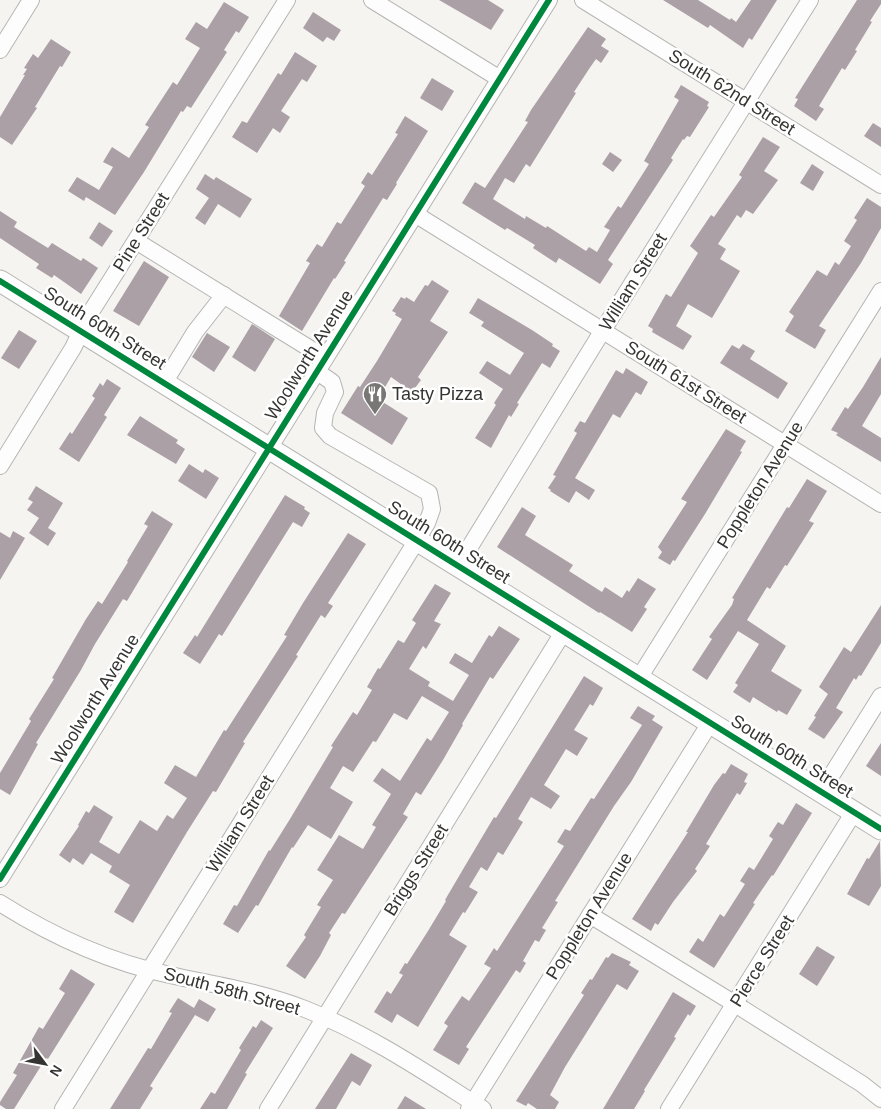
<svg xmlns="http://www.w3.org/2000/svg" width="881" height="1109" viewBox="0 0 881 1109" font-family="Helvetica,sans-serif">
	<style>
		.building { fill: #aca0a7 }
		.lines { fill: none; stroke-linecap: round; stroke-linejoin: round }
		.minor-casing { stroke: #b5b5b3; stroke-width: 18 }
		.major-casing { stroke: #b5b5b3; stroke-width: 23 }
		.minor { stroke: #fefdfd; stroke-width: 16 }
		.major { stroke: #fefdfd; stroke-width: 21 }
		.cycleway-casing { stroke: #fff; stroke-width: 9 }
		.cycleway { stroke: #00873e; stroke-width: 6 }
		.labels { text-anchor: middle; stroke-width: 5; stroke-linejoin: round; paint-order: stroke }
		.street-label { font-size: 18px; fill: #343432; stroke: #fff }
		.poi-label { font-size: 18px; fill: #343432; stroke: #fff; text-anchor: start }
	</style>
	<rect width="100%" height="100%" fill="#f5f4f1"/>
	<g class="building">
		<polygon points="439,0 488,0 504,10 491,30"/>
		<polygon points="663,0 698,0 730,20 731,18 736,22 751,0 777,0 752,40 749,38 743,48 710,25 708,28"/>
		<polygon points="857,0 881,0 881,4 870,21 872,22 855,50 857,51 845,70 842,68 819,106 824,109 816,121 794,106 798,99 795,98"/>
		<polygon points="224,2 249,17 239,33 236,31 224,50 227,52 191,108 187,106 183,112 181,111 144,172 115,215 86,197 84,201 68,191 77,177 99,190 113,167 103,162 112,147 129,158 149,127 145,125 158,105 173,82 177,85 200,48 185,39 196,22 207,29"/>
		<polygon points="313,12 341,30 334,41 327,37 323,42 303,28"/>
		<polygon points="588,27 606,39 601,46 609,51 601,63 596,59 589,69 574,92 576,93 530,167 526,164 514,183 505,178 493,199 525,219 526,216 546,228 547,226 586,251 589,247 597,252 610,230 604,227 618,206 621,208 649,164 644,161 679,100 674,97 681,85 709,102 707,106 709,107 690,137 687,136 684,140 683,139 671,158 673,160 608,260 613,264 600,284 559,258 556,263 533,248 535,245 507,228 505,230 462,203 475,182 485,188 528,122 525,121 531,110"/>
		<polygon points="51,39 71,52 62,67 60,66 35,107 37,108 12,145 0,137 0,117 25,75 23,75 27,69 24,68 33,54 38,58"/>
		<polygon points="295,52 317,66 307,82 302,79 281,111 290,117 280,133 273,128 257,153 232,137 242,121 247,123 278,73 281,75"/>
		<polygon points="432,78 454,91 442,111 420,98"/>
		<polygon points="405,116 428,131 396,183 397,184 387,200 383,198 344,261 346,262 335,279 334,278 302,331 279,316 310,263 306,261 317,244 322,247 337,222 341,224 365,186 361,183 368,172 372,175 398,134 395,133"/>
		<polygon points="873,123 881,128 881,147 864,136"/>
		<polygon points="763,137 780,147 764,171 778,180 753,214 746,210 741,218 737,215 718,244 726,249 720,259 740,271 712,318 688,304 676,326 692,336 683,350 652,332 653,329 648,326 666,294 671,297 698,253 690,246 711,215 714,217 742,177 739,175"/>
		<polygon points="610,152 622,160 613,172 602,164"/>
		<polygon points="812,164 824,172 813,191 800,183"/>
		<polygon points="205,174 214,180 216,177 252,199 240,218 218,204 205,225 195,218 209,198 196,189"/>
		<polygon points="867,198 881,207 881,228 861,263 819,326 826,330 815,349 785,331 794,316 789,312 817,270 827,276 835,262 839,265 851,246 844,241 857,220 854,218"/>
		<polygon points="0,211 17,222 14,227 48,248 52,243 81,261 83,258 98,268 81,294 54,275 52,278 36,268 39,264 0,238"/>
		<polygon points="99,222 113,231 102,247 89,238"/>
		<polygon points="144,261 169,277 139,326 113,311"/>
		<polygon points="432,280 449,291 430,321 448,332 418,377 421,380 412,392 391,377 378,399 408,418 392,445 341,413 358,386 360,387 377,361 402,319 395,315 396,313 392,311 401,297 405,299 406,297 414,302 425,285 428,286"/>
		<polygon points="478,298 532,330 553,344 552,346 560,351 550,368 542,363 517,403 519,404 511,417 509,415 491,448 475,438 496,405 494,403 503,389 479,373 487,361 510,375 524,353 481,326 484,322 469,313"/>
		<polygon points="252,324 275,339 255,372 232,357"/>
		<polygon points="19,330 37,341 19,369 1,358"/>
		<polygon points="207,333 230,347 214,372 192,357"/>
		<polygon points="743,344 755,351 750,359 788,383 778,399 720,363 732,345 739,349"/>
		<polygon points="881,357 881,394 862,426 881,438 881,462 836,435 838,433 831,430 845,407 848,409 863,387"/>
		<polygon points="626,368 648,382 641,395 636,392 620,418 613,414 575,478 595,490 589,500 576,491 569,503 550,491 551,490 548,488 556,476 553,475 577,433 574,431 580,421 585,423 616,370 623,374"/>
		<polygon points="107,379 121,388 104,415 107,417 79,462 59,449 70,432 72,434 95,398 92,396 100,383 103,386"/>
		<polygon points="140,416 178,440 176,443 185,449 176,464 127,435"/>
		<polygon points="726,429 746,441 740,451 742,452 705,514 675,561 673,560 670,565 658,558 662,552 658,547 687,502 681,499"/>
		<polygon points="189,464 203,473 205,469 219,478 206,499 178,481"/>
		<polygon points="807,479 827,491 809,521 814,523 787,566 785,565 770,589 767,587 747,620 786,646 771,671 802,690 787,715 778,710 777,712 753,697 750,703 733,692 738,685 735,683 759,644 738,631 707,680 692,670 712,639 709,637 732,605 734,599 732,598 787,507 789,508"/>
		<polygon points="36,486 63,503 48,528 56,533 48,546 29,533 39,518 27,510 33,502 28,499"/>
		<polygon points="285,495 305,507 304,509 310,513 302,527 293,522 222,636 219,634 200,664 183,653 195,635 197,637"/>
		<polygon points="522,507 536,516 525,535 573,565 569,571 602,592 605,587 622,598 627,590 629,592 638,578 656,589 644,607 647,609 632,632 600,612 599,613 497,547"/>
		<polygon points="152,511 173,524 127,601 123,599 95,644 81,670 36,743 38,744 10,795 0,789 0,773 31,721 29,719 54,679 52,678 86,619 98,601 102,604 128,562 127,561 148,526 144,524"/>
		<polygon points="13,531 25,538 0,580 0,532 10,538"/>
		<polygon points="348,533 366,544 328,603 333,606 325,618 321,615 296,655 298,656 243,742 245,743 216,792 213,791 187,832 133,923 114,912 130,885 109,872 112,866 91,853 83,865 73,858 70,863 59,855 79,826 78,825 86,811 89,813 94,805 113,817 99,842 119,854 140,820 157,831 167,815 173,819 187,798 164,783 175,765 196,777 224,730 226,731 287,636 284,635 303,603"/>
		<polygon points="435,584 451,593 434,621 441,624 426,649 423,646 409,669 430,682 428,686 453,701 469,675 449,663 455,653 472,663 489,635 492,637 499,626 520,639 493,679 490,677 462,724 463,725 443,760 421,795 416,792 403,814 408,817 345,914 342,913 329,933 331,935 320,956 305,979 286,966 306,937 304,935 321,907 317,905 333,880 317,870 339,835 363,849 376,827 372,825 391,794 373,781 382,768 400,781 427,738 431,741 449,712 422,696 407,720 394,713 376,742 373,741 353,772 343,766 330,788 353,802 331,839 308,825 293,848 292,847 258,906 256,905 238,933 223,924 234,905 237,906 269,850 270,851 290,819 333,747 331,746 353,712 357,715 372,690 367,687 378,668 380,669 398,640 404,643 416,623 412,620"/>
		<polygon points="881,605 881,643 861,676 859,675 856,680 854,678 836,708 843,712 824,739 808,729 816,717 814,716 828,694 819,687 844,647 851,652"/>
		<polygon points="584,676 603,688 593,706 590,704 574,730 588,738 577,756 566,749 544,785 560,796 551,809 531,797 518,819 523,822 503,855 498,852 487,871 481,867 469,887 478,892 465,913 463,912 449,935 467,946 418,1027 397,1014 392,1023 374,1012 387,991 391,994 403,975 399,973 405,963 407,964 428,931 446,901 445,900 462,871 494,817 496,818"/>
		<polygon points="638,706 655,716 652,720 663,727 631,782 614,806 555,901 558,902 542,928 546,930 539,942 535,940 523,961 526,963 520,973 516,970 466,1047 469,1049 459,1065 433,1050 448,1026 444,1023 462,996 469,1001 491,968 484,964 494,948 497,951 564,846 557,842 565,829 570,831 591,798 594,799 642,725 630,718"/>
		<polygon points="881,743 881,776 866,766"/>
		<polygon points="731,764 748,774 744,782 747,783 740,795 737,793 706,844 710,846 695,869 697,871 673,902 658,925 655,923 651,931 632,919 688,832 686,832 714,785 723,773 725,774"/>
		<polygon points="796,803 812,813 773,876 772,875 753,903 755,904 714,968 689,952 698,938 703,942 720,914 724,917 745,884 740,881 749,867 754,870 773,839 769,836 778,822 783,825"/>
		<polygon points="880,841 881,886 869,906 847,894 867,858 869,859"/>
		<polygon points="817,946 835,957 817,986 799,974"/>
		<polygon points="612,953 631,962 629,965 639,971 627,990 617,984 565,1067 550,1095 559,1102 555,1109 537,1109 528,1103 526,1106 516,1101 584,995 581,993 590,979 592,980 606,957 608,958"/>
		<polygon points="71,969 95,984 48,1059 46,1058 14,1109 6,1109 0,1105 0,1102 17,1075 13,1073 39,1027 43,1029 65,993 59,989"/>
		<polygon points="673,992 696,1006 690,1016 688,1014 674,1037 676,1038 644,1090 645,1091 634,1109 603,1109"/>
		<polygon points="178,998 194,1008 199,999 216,1009 208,1022 195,1015 150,1086 153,1088 140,1109 110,1109 148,1048 151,1049 172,1013 169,1012"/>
		<polygon points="261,1020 273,1028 245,1073 247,1074 227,1109 200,1109 211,1092 215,1094 241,1050 239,1048 253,1026 256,1028"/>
		<polygon points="351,1053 372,1065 360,1086 352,1081 336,1109 315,1109"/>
		<polygon points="405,1096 426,1109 397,1109"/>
	</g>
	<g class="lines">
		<g class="minor-casing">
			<g id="minor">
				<polyline points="372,0 500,79"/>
				<polyline points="583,0 881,185"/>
				<polyline points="0,50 31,0"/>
				<polyline points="415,214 881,504"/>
				<polyline points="136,241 325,358"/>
				<polyline points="164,383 195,332 224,295"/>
				<polyline points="0,466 73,348 89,315 287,0"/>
				<polyline points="458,566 603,330 810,0"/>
				<polyline points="639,678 881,291"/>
				<polyline points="821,792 881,696"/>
				<polyline points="0,879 549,0"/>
				<path d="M0 903C52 936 110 962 170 975 215 985 262 992 305 1009 369 1034 426 1073 483 1109"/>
				<polyline points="590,915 735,1004 862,1084 881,1099"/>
				<polyline points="63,1109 417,540 427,523 432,509 429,493 330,436 323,428 325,413 335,392 332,382 316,371"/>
				<polyline points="268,1109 564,631"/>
				<polyline points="469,1109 710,723"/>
				<polyline points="669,1109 854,812"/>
			</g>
		</g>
		<g class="major-casing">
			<polyline id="major" points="0,281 881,829"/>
		</g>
		<use href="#minor" class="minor"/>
		<use href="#major" class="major"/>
		<g class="cycleway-casing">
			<g id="cycleway">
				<polyline points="0,281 881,829"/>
				<polyline points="0,879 549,0"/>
			</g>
		</g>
		<use href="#cycleway" class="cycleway"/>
	</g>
	<defs>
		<g id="restaurant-pin" transform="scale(1.25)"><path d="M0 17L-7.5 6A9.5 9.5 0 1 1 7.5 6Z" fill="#787775" stroke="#fff"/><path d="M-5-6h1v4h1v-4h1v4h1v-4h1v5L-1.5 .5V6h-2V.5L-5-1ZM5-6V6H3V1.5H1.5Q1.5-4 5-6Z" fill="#fff"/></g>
	</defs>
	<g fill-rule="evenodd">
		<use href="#restaurant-pin" x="375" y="394"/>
	</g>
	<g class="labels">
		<g class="street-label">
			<text transform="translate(732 92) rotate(32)" y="6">South 62nd Street</text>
			<text transform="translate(141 232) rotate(-58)" y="6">Pine Street</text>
			<text transform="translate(633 282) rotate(-58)" y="6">William Street</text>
			<text transform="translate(105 328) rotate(32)" y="6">South 60th Street</text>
			<text transform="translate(309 355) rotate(-58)" y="6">Woolworth Avenue</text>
			<text transform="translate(686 382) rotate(32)" y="6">South 61st Street</text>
			<text transform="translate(760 485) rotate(-58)" y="6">Poppleton Avenue</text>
			<text transform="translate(449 542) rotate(32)" y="6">South 60th Street</text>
			<text transform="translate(95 699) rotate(-58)" y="6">Woolworth Avenue</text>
			<text transform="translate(792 756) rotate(32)" y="6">South 60th Street</text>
			<text transform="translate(240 824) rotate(-58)" y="6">William Street</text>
			<text transform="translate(416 870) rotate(-58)" y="6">Briggs Street</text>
			<text transform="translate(589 916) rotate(-58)" y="6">Poppleton Avenue</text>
			<text transform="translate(762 961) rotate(-58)" y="6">Pierce Street</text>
			<text transform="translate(232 991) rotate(15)" y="6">South 58th Street</text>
		</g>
		<g class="poi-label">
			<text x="392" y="400">Tasty Pizza</text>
		</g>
	</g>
	<g transform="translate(45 1064) rotate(122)" stroke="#ffffff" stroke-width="4" paint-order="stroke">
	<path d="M0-4L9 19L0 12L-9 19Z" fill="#343432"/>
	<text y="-8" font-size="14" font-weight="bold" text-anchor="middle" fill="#343432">N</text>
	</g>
</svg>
